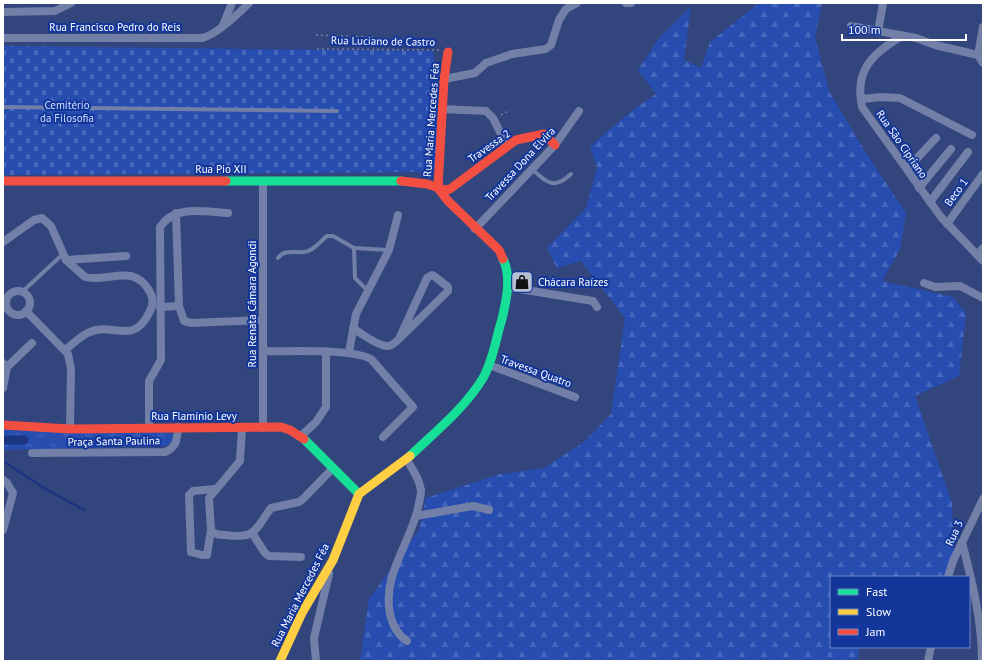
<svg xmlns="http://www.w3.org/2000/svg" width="986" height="664" viewBox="0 0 986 664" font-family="'PT Sans',sans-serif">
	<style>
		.grass { fill: url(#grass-tufts) }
		.forest { fill: url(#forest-firs) }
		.cemetery { fill: url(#cemetery-stones) }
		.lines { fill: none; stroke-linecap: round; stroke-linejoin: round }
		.stream { stroke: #1b3581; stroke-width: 2.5 }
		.canal { stroke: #1b3581; stroke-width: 9 }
		.path { stroke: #727fa6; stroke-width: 1.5; stroke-dasharray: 2 3; stroke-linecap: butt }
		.lane { stroke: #727fa6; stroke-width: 4 }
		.street { stroke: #727fa6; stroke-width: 8 }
		.fast { stroke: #16e098; stroke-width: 9 }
		.slow { stroke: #ffcf43; stroke-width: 9 }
		.jam { stroke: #f24e42; stroke-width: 9 }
		.labels { text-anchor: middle; stroke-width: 4; stroke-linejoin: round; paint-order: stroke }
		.street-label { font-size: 11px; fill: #fff; stroke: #13369b }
		.park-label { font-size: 11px; fill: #cfdcfd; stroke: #13369b }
		.poi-label { font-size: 11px; fill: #fff; stroke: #13369b; text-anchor: start }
	</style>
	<defs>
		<pattern id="grass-tufts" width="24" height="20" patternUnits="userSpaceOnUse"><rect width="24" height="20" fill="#274db1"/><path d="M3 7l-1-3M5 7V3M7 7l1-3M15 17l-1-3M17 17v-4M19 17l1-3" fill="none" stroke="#4768bd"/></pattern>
		<pattern id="forest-firs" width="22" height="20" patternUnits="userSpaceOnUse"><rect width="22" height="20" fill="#274db1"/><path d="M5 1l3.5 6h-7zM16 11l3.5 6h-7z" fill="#4768bd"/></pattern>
		<pattern id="cemetery-stones" width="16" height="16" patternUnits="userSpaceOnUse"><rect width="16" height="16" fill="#274db1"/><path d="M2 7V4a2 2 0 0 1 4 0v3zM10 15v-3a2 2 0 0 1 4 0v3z" fill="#4768bd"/></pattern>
	</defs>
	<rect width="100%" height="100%" fill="#32457c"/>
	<polygon class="grass" points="3,429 164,430 176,437 166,446 3,450"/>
	<polygon class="forest" points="759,3 822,3 815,37 829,91 866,153 906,213 900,249 882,281 953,297 966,313 959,376 915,396 952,503 954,552 946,577 831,577 831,647 860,647 857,661 360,661 369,599 419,530 426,498 500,474 544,468 584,442 611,414 625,318 581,261 557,268 547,248 586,208 597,168 590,146 633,110 656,94 638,70 659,38 691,6 684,60 701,68 710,42"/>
	<polygon class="cemetery" points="3,46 433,51 438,96 436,172 3,175"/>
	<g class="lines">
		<polyline class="stream" points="3,461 44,488 84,510"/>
		<polyline class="canal" points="3,440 24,440"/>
		<g class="path">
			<polyline points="316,35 374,37 374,49"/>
			<polyline points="317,49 439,50"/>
			<polyline points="501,115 510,110"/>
		</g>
		<g class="lane">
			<polyline points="3,107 337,111"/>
			<path d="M532 169C547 183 554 190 571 174"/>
			<polyline points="354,248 355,278 367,290"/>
			<path d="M278 258C284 249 294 253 304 252 314 251 320 241 327 236H333L354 248 389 250"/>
			<polyline points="22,292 63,254"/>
		</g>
		<g class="street">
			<polyline points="626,3 631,3"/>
			<polyline points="3,12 55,11 71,3"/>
			<polyline points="223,25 232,3"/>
			<polyline points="851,26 916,38 935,45 978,55"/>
			<polyline points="983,27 978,55 983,63"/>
			<polyline points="878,32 883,3"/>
			<path d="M902 36C873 53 854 70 862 107L941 217 983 261"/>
			<path d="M3 38H202C216 35 238 14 249 3"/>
			<polyline points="444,79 475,73 486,63 512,54 546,49 551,45 559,20 566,9 577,3"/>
			<polyline points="861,99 881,97 900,98 972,135"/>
			<polyline points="442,109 486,111 493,118 507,146"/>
			<polyline points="907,169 936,138"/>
			<polyline points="263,181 263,428"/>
			<polyline points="919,188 951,149"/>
			<polyline points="930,202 968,152"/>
			<polyline points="947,224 983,174"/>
			<polyline points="475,229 555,145 579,111"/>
			<path d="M3 242 34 220 42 218 51 226 66 260 85 277C100 281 117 273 131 276 140 278 146 285 150 292 154 299 153 306 149 313 133 346 112 322 90 332 81 335 73 344 65 350"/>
			<polyline points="977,255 983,248"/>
			<polyline points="66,260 126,256"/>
			<polyline points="924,283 935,287 960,286 983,298"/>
			<polyline points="507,287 593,301 597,307"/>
			<circle cx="18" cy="303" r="12"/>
			<polyline points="179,306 184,321 192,323 263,320"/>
			<polyline points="160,307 179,306 176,213"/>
			<polyline points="26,311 68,354 71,369 70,429"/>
			<path d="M353 328C360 333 380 347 388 346 392 346 396 342 399 339L427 278 432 275 434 276 448 287V291L399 339"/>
			<path d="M263 351C290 352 349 348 371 359L413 407 383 437"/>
			<polyline points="349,352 356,314 389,250 398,215"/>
			<polyline points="3,363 7,367 32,343"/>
			<polyline points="489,365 575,397"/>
			<polyline points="3,388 7,367"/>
			<path d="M149 427V381L161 360 160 227C175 204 205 212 228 213"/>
			<path d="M242 428 240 461 209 498 211 530C215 535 220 535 225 535 256 539 254 531 271 508L299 502 303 499 333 468"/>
			<polyline points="301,436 316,422 326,407 326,352"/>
			<path d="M32 453 165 452C177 447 177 439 178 427"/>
			<path d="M406 459C412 468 419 478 421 490 421 496 419 502 418 508 410 544 382 575 390 614 393 626 397 634 407 641"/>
			<polyline points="3,480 7,483 13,493 3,530"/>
			<polyline points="416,516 473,506 489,510"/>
			<polyline points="211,530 207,555 202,555 191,552 189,495 193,491 215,489"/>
			<polyline points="252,533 265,553 269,556 301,557"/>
			<path d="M962 542C972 581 982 621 982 661"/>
			<polyline points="948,577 953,561 983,499"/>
			<polyline points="316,661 314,638 329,574"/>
			<polyline points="928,661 931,647"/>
		</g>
		<g class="fast">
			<polyline points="226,181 401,181"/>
			<polyline points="304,439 359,494"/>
			<path d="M410 456C435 432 465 408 483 378 493 361 496 338 502 319 506 302 512 277 503 259"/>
		</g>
		<polyline class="slow" points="280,661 302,613 333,560 359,494 410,456"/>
		<g class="jam">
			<polyline points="448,52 444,79 438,188 448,201 499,250 503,259"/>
			<polyline points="3,181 226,181"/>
			<polyline points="401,181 427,184 445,190 450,189 516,140 544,134 555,145"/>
			<polyline points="3,425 70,429 281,427 290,430 304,439"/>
		</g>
	</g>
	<defs>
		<g id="shop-square" transform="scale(1.15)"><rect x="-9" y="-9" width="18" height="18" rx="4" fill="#b7bed1" stroke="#13369b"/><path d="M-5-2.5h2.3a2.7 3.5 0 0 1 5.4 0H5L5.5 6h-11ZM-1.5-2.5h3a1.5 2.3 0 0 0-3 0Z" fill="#111"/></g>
	</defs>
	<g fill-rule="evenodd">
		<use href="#shop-square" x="522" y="282"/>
	</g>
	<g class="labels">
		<g class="street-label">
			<text x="115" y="31">Rua Francisco Pedro do Reis</text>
			<text transform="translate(383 41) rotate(1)" y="4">Rua Luciano de Castro</text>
			<text transform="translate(431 120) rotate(-86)" y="4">Rua Maria Mercedes Féa</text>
			<text transform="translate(902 144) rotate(55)" y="4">Rua São Cipriano</text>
			<text transform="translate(489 146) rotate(-35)" y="4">Travessa 2</text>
			<text transform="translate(520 164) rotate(-47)" y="4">Travessa Dona Elvira</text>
			<text x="221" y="173">Rua Pio XII</text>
			<text transform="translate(956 192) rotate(-54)" y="4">Beco 1</text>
			<text transform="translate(252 304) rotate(-90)" y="4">Rua Renata Câmara Agondi</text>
			<text transform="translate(536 371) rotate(20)" y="4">Travessa Quatro</text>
			<text x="194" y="420">Rua Flamínio Levy</text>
			<text transform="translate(114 441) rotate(-1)" y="4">Praça Santa Paulina</text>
			<text transform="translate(954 533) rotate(-65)" y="4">Rua 3</text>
			<text transform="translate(300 595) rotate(-63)" y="4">Rua Maria Mercedes Féa</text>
		</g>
		<g class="park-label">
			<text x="67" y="109">Cemitério<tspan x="67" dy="13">da Filosofia</tspan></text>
		</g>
		<g class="poi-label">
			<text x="538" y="286">Chácara Raízes</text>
		</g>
	</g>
	<rect width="986" height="664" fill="none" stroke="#ffffff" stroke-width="8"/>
	<rect x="830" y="576" width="140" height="72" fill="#13369b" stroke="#7186c3"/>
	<rect x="838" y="589" width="20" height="6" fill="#16e098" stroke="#7186c3"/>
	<text x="866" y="596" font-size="12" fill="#ffffff">Fast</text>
	<rect x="838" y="609" width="20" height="6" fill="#ffcf43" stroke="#7186c3"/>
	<text x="866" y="616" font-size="12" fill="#ffffff">Slow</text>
	<rect x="838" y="629" width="20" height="6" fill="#f24e42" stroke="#7186c3"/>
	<text x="866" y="636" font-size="12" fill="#ffffff">Jam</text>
	<path d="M842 34v6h124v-6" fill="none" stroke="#ffffff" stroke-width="2"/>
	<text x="848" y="34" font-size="12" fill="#ffffff" stroke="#13369b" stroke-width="3" paint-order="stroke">100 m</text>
</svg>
